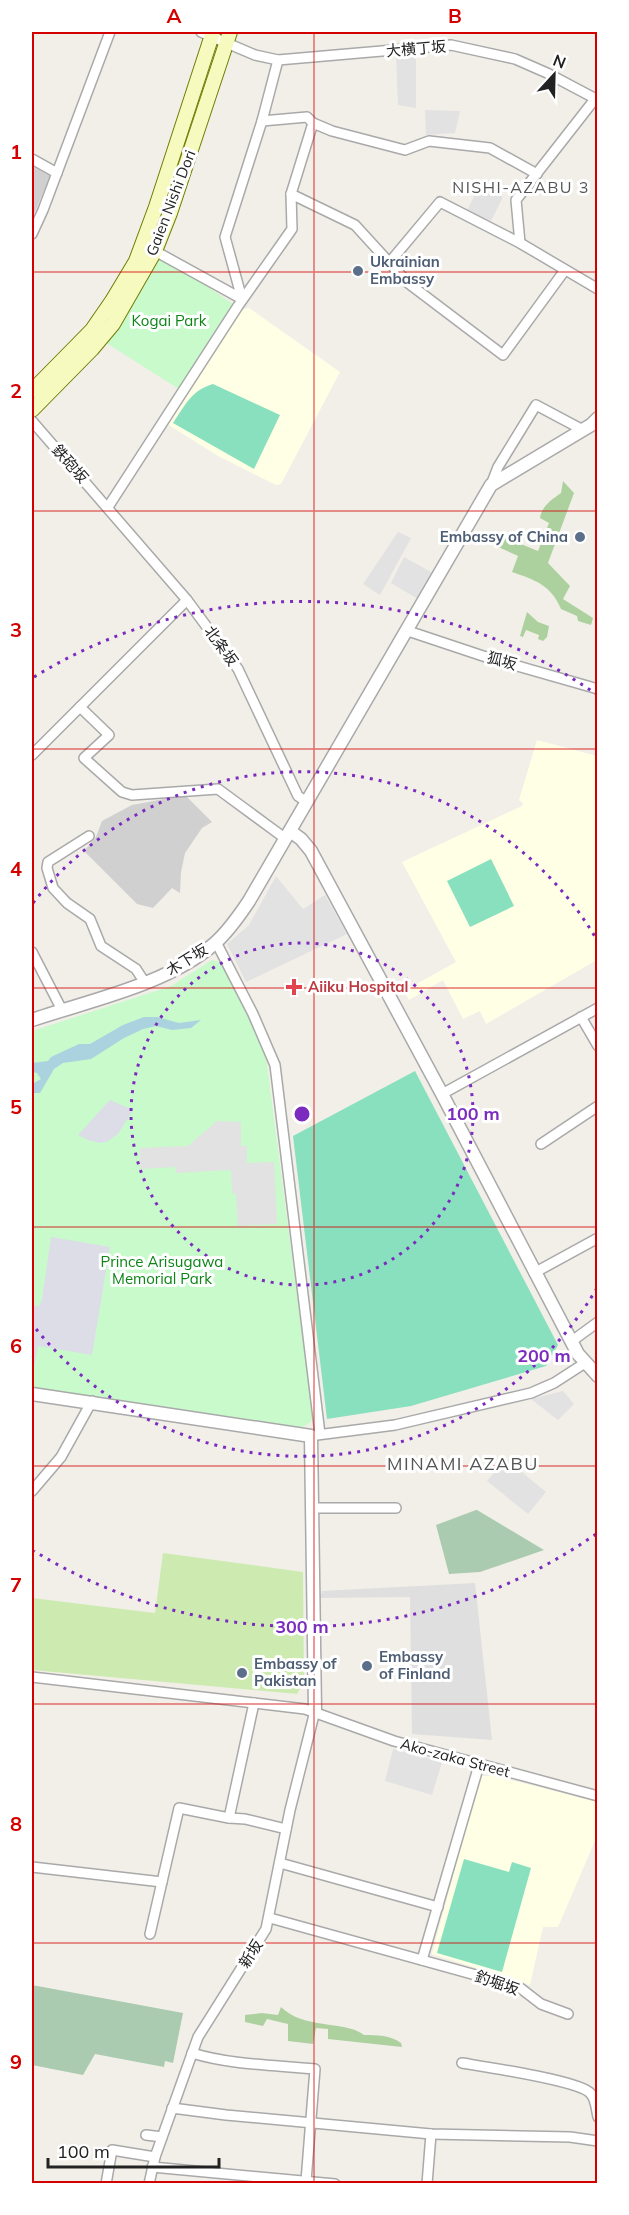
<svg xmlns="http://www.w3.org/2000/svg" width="629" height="2215" viewBox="0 0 629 2215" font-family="Mulish,'Noto Sans JP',sans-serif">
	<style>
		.residential { fill: #e0dfdf }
		.education { fill: #ffffe5 }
		.religious { fill: #d0d0d0 }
		.grass { fill: #cdebb0 }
		.forest { fill: #add19e }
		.cemetery { fill: #aacbaf }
		.park { fill: #c8facc }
		.pitch { fill: #88e0be }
		.parking { fill: #e2e2e2 }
		.plaza { fill: #dddde8 }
		.water { fill: #aad3df }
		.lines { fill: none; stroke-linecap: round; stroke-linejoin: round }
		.minor-casing { stroke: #a9a9a9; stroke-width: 12 }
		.tertiary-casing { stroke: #a9a9a9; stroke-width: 15 }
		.secondary-casing { stroke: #707d05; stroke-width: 16 }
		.minor { stroke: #fff; stroke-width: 9 }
		.tertiary { stroke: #fff; stroke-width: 12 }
		.secondary { stroke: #f7fabf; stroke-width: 14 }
		.grid { fill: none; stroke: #d40000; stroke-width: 1.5; stroke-opacity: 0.55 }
		.ring { fill: none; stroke: #7b2cbf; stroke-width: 3; stroke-dasharray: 3 6 }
		.service-dot { fill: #5c6f8a; stroke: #fff; stroke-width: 2 }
		.health-dot { fill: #e0444e; stroke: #fff; stroke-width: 2 }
		.labels { text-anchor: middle; stroke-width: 6; stroke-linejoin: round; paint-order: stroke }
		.street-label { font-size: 15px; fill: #222; stroke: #fff }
		.service-label { font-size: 15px; font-weight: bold; fill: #4e5e75; stroke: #fff; text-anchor: start }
		.park-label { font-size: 15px; fill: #0c8416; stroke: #fff }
		.health-label { font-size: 15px; font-weight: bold; fill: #be3a42; stroke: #fff; text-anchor: start }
		.neighbourhood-label { font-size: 16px; letter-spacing: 1.5px; fill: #555; stroke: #fff }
		.quarter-label { font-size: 18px; letter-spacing: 1.5px; fill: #555; stroke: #fff }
		.centre { fill: #7b2cbf; stroke: #fff; stroke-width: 3 }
		.ring-label { font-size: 18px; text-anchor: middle; font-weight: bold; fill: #7b2cbf; stroke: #fff; stroke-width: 6; stroke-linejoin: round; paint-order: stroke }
		.neatline { fill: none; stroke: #d40000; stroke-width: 2 }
		.grid-label { font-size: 20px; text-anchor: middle; font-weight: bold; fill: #d40000 }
	</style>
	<rect width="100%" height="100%" fill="#f2efe9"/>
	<polygon class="residential" points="475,1583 492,1740 412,1734 410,1597 320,1598 322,1591"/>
	<g class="education">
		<polygon points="249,308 340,372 281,484 276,485 218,456 167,424 241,309"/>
		<polygon points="537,740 597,756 597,960 486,1024 480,1011 463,1019 443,980 409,1000 404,991 456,962 402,862 522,806 523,803 519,800"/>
		<polygon points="480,1776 495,1776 597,1802 597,1836 558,1927 543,1927 530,1985 432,1954"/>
	</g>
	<g class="religious">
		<polygon points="32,166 50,176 32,219"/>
		<polygon points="185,795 212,822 202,828 185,853 181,872 180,893 172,888 153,908 137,904 84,851 96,837 102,821 132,805"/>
	</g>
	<polygon class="grass" points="163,1553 303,1572 304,1682 297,1694 32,1670 32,1598 155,1613"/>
	<g class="forest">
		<path d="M563 481 574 493 548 563 570 586 563 599 593 618 591 625 578 621 577 616 561 609C551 585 535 580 512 572L518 556 496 546 501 536 538 551 549 523 540 518C542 506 551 500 561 493Z"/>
		<polygon points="527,612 538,622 549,626 547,637 543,641 538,639 539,635 526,630 523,637 520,636"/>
		<path d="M281 2007C304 2030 345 2020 364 2035 378 2035 390 2035 401 2043L402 2047 328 2039V2029L316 2028 313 2044 288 2041V2024L267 2019 263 2026 245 2022V2015L262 2013 278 2015Z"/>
	</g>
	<g class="cemetery">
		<polygon points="476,1510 477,1510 544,1550 480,1572 449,1574 436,1525"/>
		<polygon points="32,1985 183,2013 173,2063 165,2061 164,2067 95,2054 83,2075 32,2065"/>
	</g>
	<g class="park">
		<polygon points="155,251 233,304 182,391 100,339"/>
		<path d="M212 960 220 962 265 1049 298 1303 315 1416C309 1425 305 1427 295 1428L32 1387V1031L171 986Z"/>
	</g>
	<g class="pitch">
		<path d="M213 384 280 415 254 469 173 423C185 405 192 390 213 384Z"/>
		<polygon points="491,859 514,906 470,927 447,881"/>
		<polygon points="415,1071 558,1345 546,1366 411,1406 327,1419 293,1136"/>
		<polygon points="464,1859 509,1872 512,1862 531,1868 502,1972 437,1953"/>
	</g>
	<g class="parking">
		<polygon points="396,56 416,57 416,108 398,105"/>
		<polygon points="425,110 460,111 455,133 426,135"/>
		<polygon points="480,184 503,197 491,221 467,211"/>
		<polygon points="398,532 411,538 380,595 363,584"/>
		<polygon points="404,557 433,573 418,599 391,583"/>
		<polygon points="276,876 303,909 325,895 347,934 246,982 227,944 249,925"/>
		<polygon points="217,1121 241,1122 241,1146 247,1146 247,1163 274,1162 277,1224 238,1226 236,1194 232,1193 231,1170 176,1173 175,1167 140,1169 140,1148 188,1146"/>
		<polygon points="563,1391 574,1404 558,1420 531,1399"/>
		<polygon points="506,1459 546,1492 528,1514 487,1481"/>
		<polygon points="393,1749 442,1762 432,1795 385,1781"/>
	</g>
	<g class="plaza">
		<polygon points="110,1100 133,1110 118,1134 108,1141 101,1143 88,1140 78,1135"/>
		<polygon points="51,1237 110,1247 92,1355 38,1346 34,1368 32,1368 32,1305 39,1306 42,1299"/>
	</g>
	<polygon class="water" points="144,1017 157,1017 179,1023 201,1020 191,1028 172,1030 156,1026 143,1029 124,1038 91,1059 63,1063 54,1069 40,1093 32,1093 32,1084 41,1079 37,1073 32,1072 32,1063 48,1061 51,1057 79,1044 90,1044 123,1025"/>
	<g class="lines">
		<g class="minor-casing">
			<g id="minor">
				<polyline points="201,32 255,55 278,60 451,45 515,59 547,73 598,100"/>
				<polyline points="262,121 307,117 313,123 332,131 405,150 429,141 490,148 537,174"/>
				<polyline points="32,159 57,173"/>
				<polyline points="291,194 355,225 408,283 503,355 565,270"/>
				<polyline points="32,234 43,210 110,32"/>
				<polyline points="520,243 516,200 595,99"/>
				<polyline points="155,251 242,299"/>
				<polyline points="389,263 440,202 520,243 598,289"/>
				<polyline points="242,299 225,237 262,121 278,60"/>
				<polyline points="32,421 187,600 238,669 298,796 307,802"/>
				<polyline points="491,485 498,467 536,405 583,430"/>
				<polyline points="108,507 238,306 292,229 291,194 313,123"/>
				<polyline points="408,631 486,657 598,689"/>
				<polyline points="80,707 109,735 84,758 122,792 132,795 218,789 286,839"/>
				<polyline points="32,755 187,600"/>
				<polyline points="89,836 48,862 47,868 53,888 67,903 90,919 101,946 136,969 145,983"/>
				<polyline points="216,942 253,1014 275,1065 320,1434"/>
				<polyline points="32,952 62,1010"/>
				<polyline points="581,1017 598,1046"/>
				<polyline points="442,1094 598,1008"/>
				<polyline points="541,1144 598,1106"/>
				<polyline points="534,1273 598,1238"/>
				<polyline points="572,1341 598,1322"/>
				<polyline points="317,1435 395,1425 531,1393 554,1383 585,1363"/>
				<polyline points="32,1491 61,1457 92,1401"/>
				<polyline points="311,1508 396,1508"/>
				<polyline points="32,1677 305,1709 394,1741 598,1796"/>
				<polyline points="229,1818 245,1819 286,1829"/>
				<polyline points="280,1863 438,1907"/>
				<polyline points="32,1867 162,1882"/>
				<polyline points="270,1918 519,1987 541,2004 568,2014"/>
				<polyline points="150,1934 179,1808 229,1818 254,1703"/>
				<polyline points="422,1960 479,1765"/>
				<path d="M192 2053C231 2065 274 2065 315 2069L306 2181"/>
				<path d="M462 2063C486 2067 574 2080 589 2092 596 2097 596 2109 598 2117"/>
				<polyline points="172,2108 226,2115 431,2134 570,2137 598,2141"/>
				<polyline points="146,2135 162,2137"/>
				<polyline points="152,2167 335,2184"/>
				<polyline points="106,2184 112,2150 155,2157"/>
				<polyline points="149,2184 155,2157 198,2037 266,1929 290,1810 315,1711"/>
				<polyline points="427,2184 431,2134"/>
			</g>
		</g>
		<g class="tertiary-casing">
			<g id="tertiary">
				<polyline points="290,831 301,839 311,851 442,1094 578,1354 598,1376"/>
				<path d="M32 1020C91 1000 166 985 214 944 228 932 239 916 249 901L491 485 591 425 598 418"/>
				<polyline points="32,1394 311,1436 315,1711"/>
			</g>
		</g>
		<g class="secondary-casing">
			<g id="secondary">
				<polyline points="32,391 92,330 112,301 136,261 156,207 213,32"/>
				<polyline points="32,410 92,349 113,324 155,251 170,213 230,32"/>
			</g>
		</g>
		<use href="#minor" class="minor"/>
		<use href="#tertiary" class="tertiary"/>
		<use href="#secondary" class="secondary"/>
	</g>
	<path class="grid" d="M314 32V2184M32 272H598M32 511H598M32 749H598M32 988H598M32 1227H598M32 1466H598M32 1704H598M32 1943H598"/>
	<g class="ring">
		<circle cx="302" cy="1114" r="171"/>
		<path d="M597 1288A342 342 0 0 1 33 1325M33 903A342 342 0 0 1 597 940"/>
		<path d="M596 1534A513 513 0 0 1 34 1551M34 677A513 513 0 0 1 596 694"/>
	</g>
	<g class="service-dot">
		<circle cx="358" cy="271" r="6"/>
		<circle cx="580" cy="537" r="6"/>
		<circle cx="367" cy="1666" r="6"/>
		<circle cx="242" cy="1673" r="6"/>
	</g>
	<path class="health-dot" d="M291 978h6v6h6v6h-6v6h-6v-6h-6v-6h6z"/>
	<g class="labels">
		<g class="street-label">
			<text transform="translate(416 49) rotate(-5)" y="5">大横丁坂</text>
			<text transform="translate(171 203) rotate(-69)" y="5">Gaien Nishi Dori</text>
			<text transform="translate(70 464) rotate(48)" y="5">鉄砲坂</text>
			<text transform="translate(221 646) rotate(54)" y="5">北条坂</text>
			<text transform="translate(502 661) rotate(16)" y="5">狐坂</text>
			<text transform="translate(187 960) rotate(-32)" y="5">木下坂</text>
			<text transform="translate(455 1758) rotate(15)" y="5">Ako-zaka Street</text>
			<text transform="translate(251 1954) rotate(-58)" y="5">新坂</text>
			<text transform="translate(497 1983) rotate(19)" y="5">釣堀坂</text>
		</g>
		<g class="service-label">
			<text x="370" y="267">Ukrainian<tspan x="370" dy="17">Embassy</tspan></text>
			<text x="568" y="542" text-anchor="end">Embassy of China</text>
			<text x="379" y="1662">Embassy<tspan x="379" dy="17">of Finland</tspan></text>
			<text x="254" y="1669">Embassy of<tspan x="254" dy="17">Pakistan</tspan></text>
		</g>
		<g class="park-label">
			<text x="169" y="326">Kogai Park</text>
			<text x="162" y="1267">Prince Arisugawa<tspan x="162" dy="17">Memorial Park</tspan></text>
		</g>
		<g class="health-label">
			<text x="308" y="992">Aiiku Hospital</text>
		</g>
		<g class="neighbourhood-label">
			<text x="521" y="193">NISHI-AZABU 3</text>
		</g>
		<g class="quarter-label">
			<text x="463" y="1470">MINAMI AZABU</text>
		</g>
	</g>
	<circle cx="302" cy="1114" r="9" class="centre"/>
	<g class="ring-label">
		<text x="473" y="1120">100 m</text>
		<text x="544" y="1362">200 m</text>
		<text x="302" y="1633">300 m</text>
	</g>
	<rect width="629" height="2215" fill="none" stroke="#ffffff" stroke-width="66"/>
	<g transform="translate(554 75) rotate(22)" stroke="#ffffff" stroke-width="4.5" paint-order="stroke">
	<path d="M0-4.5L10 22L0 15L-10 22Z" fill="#222222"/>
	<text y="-9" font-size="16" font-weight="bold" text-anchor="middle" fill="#222222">N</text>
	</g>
	<path d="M48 2158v9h171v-9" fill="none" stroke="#222222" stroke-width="3"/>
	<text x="57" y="2158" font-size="18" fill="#222222" stroke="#ffffff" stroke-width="4.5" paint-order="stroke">100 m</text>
	<rect x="33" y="33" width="563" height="2149" class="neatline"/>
	<g class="grid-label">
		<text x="174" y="23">A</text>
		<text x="455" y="23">B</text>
		<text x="16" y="159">1</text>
		<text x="16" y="398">2</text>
		<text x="16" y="637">3</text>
		<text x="16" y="876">4</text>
		<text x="16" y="1114">5</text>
		<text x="16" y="1353">6</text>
		<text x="16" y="1592">7</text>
		<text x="16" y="1831">8</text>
		<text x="16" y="2069">9</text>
	</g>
</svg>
